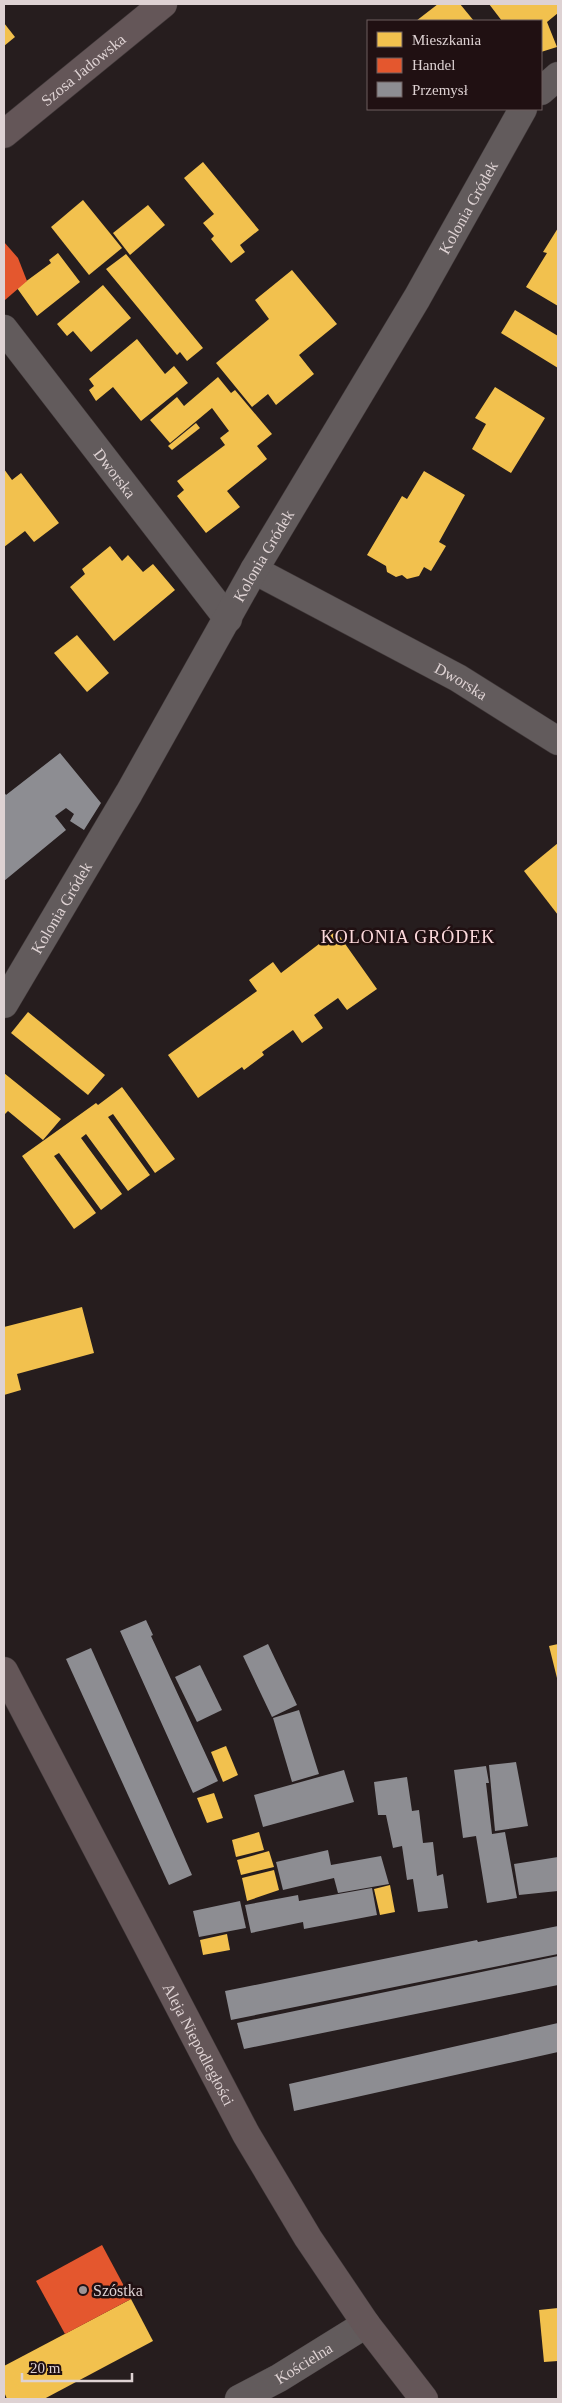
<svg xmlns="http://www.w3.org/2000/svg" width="562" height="2403" viewBox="0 0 562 2403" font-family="'Times New Roman',serif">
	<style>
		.homes { fill: #f2c14e }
		.shops { fill: #e4572e }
		.industry { fill: #8d8d92 }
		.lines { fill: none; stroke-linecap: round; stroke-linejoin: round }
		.minor-casing { stroke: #403839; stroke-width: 29 }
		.major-casing { stroke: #403839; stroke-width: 29 }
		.minor { stroke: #625b5c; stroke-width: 28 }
		.major { stroke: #645658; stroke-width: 28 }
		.poi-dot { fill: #9e9394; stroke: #201012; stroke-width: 2 }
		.labels { text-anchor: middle; stroke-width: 5; stroke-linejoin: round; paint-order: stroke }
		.street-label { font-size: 16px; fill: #ded2d3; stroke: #201012 }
		.poi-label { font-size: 16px; fill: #ded2d3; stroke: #201012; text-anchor: start }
		.neighbourhood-label { font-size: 18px; letter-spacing: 1px; fill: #fdd9dc; stroke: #201012 }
	</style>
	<rect width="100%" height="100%" fill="#261d1e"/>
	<g class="homes">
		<polygon points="438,4 460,4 474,21 416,21"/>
		<polygon points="489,4 558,4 558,13 547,22 557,47 541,52 541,21 502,21"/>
		<polygon points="4,23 15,37 4,46"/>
		<polygon points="203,162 259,230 240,245 245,252 231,263 211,239 214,236 203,223 214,214 184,178"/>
		<polygon points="83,200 122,248 89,275 51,227"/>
		<polygon points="148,205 165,225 130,255 113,233"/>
		<polygon points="558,228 558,306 526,287 547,253 543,252"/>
		<polygon points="58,253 80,282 37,316 17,288 51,263 49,260"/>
		<polygon points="126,254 203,348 187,361 180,352 177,355 106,269"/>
		<polygon points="292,270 337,324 299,355 314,374 276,405 268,394 252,407 216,363 269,319 255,300"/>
		<polygon points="103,285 131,318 91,352 73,331 67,336 57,324"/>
		<polygon points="515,310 558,336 558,368 501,333"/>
		<polygon points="137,339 165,374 174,366 188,383 141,421 113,387 96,401 89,390 94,386 89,379"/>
		<polygon points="218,377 231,393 235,390 272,434 257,446 267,459 227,491 240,507 206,533 177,496 184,490 177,481 225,445 220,438 229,431 212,408 170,443 150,420 177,397 184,406"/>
		<polygon points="495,387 545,418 511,473 472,449 486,424 475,418"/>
		<polygon points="196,423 200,428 172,450 168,446"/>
		<polygon points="4,469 12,480 21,473 59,523 34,542 25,531 4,547"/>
		<polygon points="424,471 465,495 439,542 446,546 431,571 424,567 419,576 407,579 402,575 396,577 387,572 386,566 367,555 402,496 407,499"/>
		<polygon points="110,546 122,561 128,555 143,572 153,564 175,590 114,641 70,587 85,574 82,569"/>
		<polygon points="77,635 109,673 87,692 54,653"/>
		<polygon points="558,843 558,915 524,871"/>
		<polygon points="336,931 377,989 347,1010 338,998 314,1015 323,1028 302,1043 293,1030 262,1052 264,1055 244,1070 242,1067 198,1098 168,1055 257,991 249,980 273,962 281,973"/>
		<polygon points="28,1012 105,1075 88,1095 11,1033"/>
		<polygon points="4,1073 61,1119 43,1140 8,1111 4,1115"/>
		<polygon points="122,1087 175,1159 155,1173 113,1114 108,1117 150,1175 128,1191 86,1134 81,1138 122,1194 101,1210 59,1153 54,1156 96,1213 74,1229 22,1156 96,1103 98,1105"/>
		<polygon points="82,1307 94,1353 17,1374 21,1390 4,1395 4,1327"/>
		<polygon points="558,1644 558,1682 549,1646"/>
		<polygon points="226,1746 238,1775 223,1782 211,1752"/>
		<polygon points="214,1793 223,1818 207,1823 197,1798"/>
		<polygon points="259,1832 264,1850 236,1857 232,1840"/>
		<polygon points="269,1851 274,1867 241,1875 237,1860"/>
		<polygon points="274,1870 279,1890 247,1901 242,1878"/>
		<polygon points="390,1885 395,1912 380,1915 374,1889"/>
		<polygon points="227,1934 230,1950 203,1955 200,1940"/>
		<polygon points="131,2299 153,2341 44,2399 7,2399 4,2392 4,2366"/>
		<polygon points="558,2308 558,2361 544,2362 539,2310"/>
	</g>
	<g class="shops">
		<polygon points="4,242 18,258 27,281 5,300"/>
		<polygon points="102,2245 131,2299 65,2334 36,2281"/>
	</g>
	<g class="industry">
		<polygon points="60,753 101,803 84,830 70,821 74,814 66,808 55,816 66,830 4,881 4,792 6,795"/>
		<polygon points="146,1620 153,1635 151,1636 218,1781 193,1793 120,1631"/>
		<polygon points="268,1644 297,1705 272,1717 243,1656"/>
		<polygon points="91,1648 192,1875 169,1885 66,1659"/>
		<polygon points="200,1665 222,1710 197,1722 175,1677"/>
		<polygon points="299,1710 319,1774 292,1782 273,1718"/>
		<polygon points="516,1762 528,1826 495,1831 489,1765"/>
		<polygon points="486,1766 489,1783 486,1783 492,1834 505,1832 517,1898 487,1903 476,1836 463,1838 454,1770"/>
		<polygon points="344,1770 354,1802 263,1827 254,1795"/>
		<polygon points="407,1777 412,1811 419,1810 423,1843 433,1842 437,1876 443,1874 448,1908 418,1912 413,1879 407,1880 402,1846 393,1848 386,1815 378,1815 374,1782"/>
		<polygon points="328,1850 331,1865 381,1856 389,1884 338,1893 334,1878 283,1890 276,1862"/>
		<polygon points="558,1857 558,1891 519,1895 514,1864"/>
		<polygon points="372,1888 377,1915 304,1929 303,1922 251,1933 245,1905 298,1895 299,1901"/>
		<polygon points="240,1901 246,1928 199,1937 193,1911"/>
		<polygon points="558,1926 558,1954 231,2020 225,1991 477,1940 478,1942"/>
		<polygon points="558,1956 558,1985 244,2049 237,2023"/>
		<polygon points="558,2023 558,2052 294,2111 289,2084"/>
	</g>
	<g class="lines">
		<g class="minor-casing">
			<g id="minor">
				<polyline points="541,91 558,76"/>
				<path id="s1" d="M4 329 228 619"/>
				<path id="s2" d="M254 570 458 678 558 741"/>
				<path id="s3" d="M4 1004 129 793 254 570 417 298 523 109"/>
				<path id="s4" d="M239 2399 279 2378 366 2324"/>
			</g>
		</g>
		<g class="major-casing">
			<g id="major">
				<path id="s5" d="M4 134 163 4"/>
				<path id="s6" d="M4 1671 246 2134 308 2238 366 2324 424 2399"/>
			</g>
		</g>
		<use href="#minor" class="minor"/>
		<use href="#major" class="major"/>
	</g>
	<circle class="poi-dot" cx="83" cy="2290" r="5"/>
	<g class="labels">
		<g class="street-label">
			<text dy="6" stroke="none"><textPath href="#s5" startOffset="102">Szosa Jadowska</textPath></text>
			<text dy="6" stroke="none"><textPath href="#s3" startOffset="922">Kolonia Gródek</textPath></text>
			<text dy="6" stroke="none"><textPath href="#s1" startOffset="182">Dworska</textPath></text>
			<text dy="6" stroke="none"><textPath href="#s3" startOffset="518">Kolonia Gródek</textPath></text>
			<text dy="6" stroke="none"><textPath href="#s2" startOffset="235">Dworska</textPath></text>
			<text dy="6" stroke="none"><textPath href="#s3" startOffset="112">Kolonia Gródek</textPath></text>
			<text dy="6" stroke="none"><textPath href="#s6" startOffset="421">Aleja Niepodległości</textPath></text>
			<text dy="6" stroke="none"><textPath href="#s4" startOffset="74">Kościelna</textPath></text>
		</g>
		<g class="poi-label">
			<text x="93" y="2296">Szóstka</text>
		</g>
		<g class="neighbourhood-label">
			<text x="408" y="943">KOLONIA GRÓDEK</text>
		</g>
	</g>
	<rect width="562" height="2403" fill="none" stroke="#ded2d3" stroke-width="10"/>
	<rect x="367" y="20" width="175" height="90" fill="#201012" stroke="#6c5e5f"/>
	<rect x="377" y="32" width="25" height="15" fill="#f2c14e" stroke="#6c5e5f"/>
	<text x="412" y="45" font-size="15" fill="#ded2d3">Mieszkania</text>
	<rect x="377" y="58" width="25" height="15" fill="#e4572e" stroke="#6c5e5f"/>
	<text x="412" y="70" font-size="15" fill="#ded2d3">Handel</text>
	<rect x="377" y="82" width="25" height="15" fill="#8d8d92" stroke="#6c5e5f"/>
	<text x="412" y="95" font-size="15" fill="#ded2d3">Przemysł</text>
	<path d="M22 2373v8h110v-8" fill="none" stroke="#ded2d3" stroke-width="2.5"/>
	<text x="30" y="2373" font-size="15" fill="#ded2d3" stroke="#201012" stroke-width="4" paint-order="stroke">20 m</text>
</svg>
